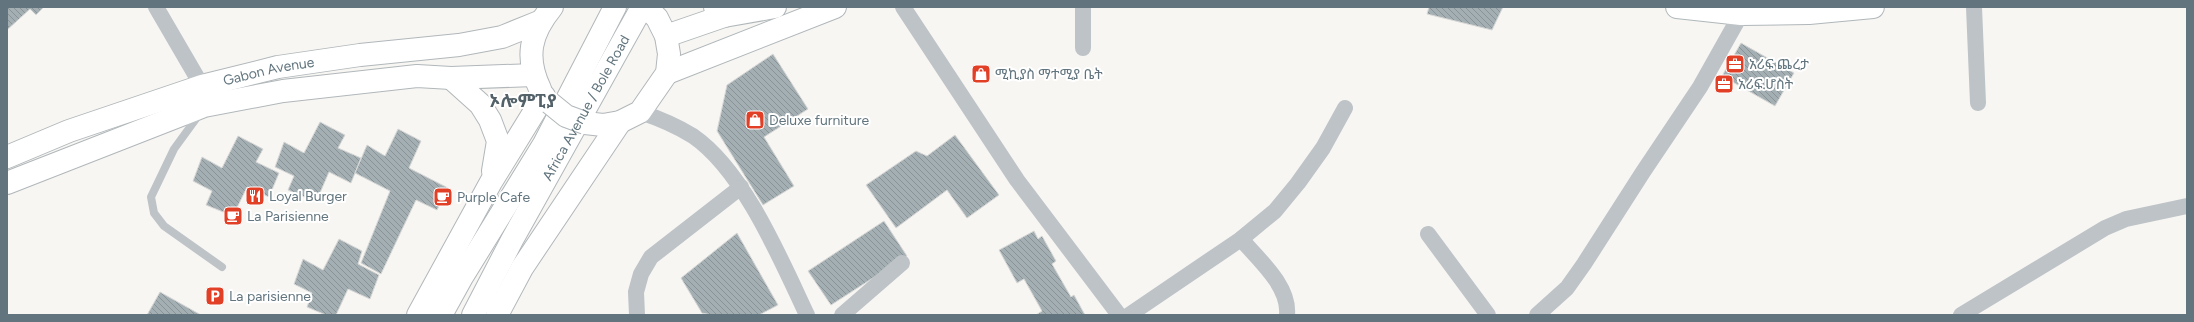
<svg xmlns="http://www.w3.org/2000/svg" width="2194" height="322" viewBox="0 0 2194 322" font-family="Figtree,'Noto Sans Ethiopic',sans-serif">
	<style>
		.building { fill: url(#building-back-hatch); stroke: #d8d8d6 }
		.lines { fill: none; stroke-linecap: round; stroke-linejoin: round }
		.secondary-casing { stroke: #b0b7ba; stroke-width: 24 }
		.primary-casing { stroke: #b1b7ba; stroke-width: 24 }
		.service { stroke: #bdc3c6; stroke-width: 8 }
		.minor { stroke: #bdc3c6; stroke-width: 16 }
		.secondary { stroke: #fff; stroke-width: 22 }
		.primary { stroke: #fff; stroke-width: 22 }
		.primary-bridge-casing { stroke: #b1b7ba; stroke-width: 24; stroke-linecap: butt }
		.primary-bridge { stroke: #fff; stroke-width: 22 }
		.labels { text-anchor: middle; stroke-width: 4; stroke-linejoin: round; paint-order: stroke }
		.poi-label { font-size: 14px; fill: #62757e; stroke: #fff; text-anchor: start }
		.street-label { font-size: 14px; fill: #62757e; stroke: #fff }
		.district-label { font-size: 18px; font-weight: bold; fill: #536269; stroke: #fff }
	</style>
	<defs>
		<pattern id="building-back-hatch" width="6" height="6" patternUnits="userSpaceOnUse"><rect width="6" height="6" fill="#a4afb3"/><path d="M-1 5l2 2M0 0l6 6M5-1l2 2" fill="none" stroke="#899397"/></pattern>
	</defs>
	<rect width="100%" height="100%" fill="#f7f6f3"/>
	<g class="building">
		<polygon points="7,7 44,7 36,15 30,9 7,30"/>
		<polygon points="1429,7 1503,7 1492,30 1427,14"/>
		<polygon points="1741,43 1794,73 1775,106 1722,76"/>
		<polygon points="773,54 808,109 764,137 794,186 763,205 717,131 727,85"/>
		<polygon points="320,122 345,135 338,148 361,158 351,183 329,172 316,202 288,190 294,176 275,167 284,142 304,153"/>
		<polygon points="398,129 421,141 409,168 448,188 437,210 416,200 381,274 361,263 390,191 355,173 367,145 385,156"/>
		<polygon points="955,135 999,195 967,218 947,190 896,228 866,185 916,151 927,156"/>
		<polygon points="238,136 263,149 256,162 279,173 269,197 247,187 233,216 206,205 212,191 193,181 202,157 222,168"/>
		<polygon points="884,221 907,256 831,305 808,271"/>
		<polygon points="1034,231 1038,239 1042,236 1056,261 1052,264 1071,297 1074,295 1085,315 1036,315 1042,311 1024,279 1017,283 999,250"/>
		<polygon points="737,233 778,305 759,315 712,315 702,313 681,278"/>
		<polygon points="339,239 362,251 358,264 379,275 370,299 348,289 336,315 326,315 307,307 312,293 294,284 303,259 323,270"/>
		<polygon points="160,292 201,315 147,315"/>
	</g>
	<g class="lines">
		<g class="secondary-casing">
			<g id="secondary">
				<polyline points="1677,7 1741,14 1809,13 1873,7"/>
				<polyline points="666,36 724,16 775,7"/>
				<polyline points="667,73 835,7"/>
			</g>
		</g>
		<g class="primary-casing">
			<g id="primary">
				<polyline points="715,7 724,16"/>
				<polyline points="451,78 480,104 490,120 498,141 493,171"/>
				<path d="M540 89C525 57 530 34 552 7"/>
				<polyline points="585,123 603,125 620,122 640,112 667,73 669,54 666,36 657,18 646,7"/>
				<path id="s1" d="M7 157 69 131 202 86 278 67 360 55 459 45 502 37 539 22"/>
				<polyline points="7,183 204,106 283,91 417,76 451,78 534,75"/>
				<polyline points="418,315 491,182 544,96"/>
				<polyline points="441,315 462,277 544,144 615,7"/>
				<path id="s2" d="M473 315 512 240 642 7"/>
				<polyline points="497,315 522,268 620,122"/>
			</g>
		</g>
		<polyline class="service" points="201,112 174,149 151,197 154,213 164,226 222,267"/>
		<g class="minor">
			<polyline points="156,7 202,86 203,96"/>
			<polyline points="903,7 1017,180 1119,315"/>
			<polyline points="1083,7 1083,48"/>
			<polyline points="1974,7 1978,103"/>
			<path d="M640 112C658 118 677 126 693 136 744 171 781 260 807 315"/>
			<polyline points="1428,234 1488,315"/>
			<path d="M1241 239C1258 259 1290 286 1287 315"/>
			<polyline points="637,315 636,292 641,274 651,257 741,187"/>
			<polyline points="842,315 902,263"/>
			<polyline points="1129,315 1241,239 1275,211 1298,183 1323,148 1345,108"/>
			<polyline points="1537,315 1567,288 1584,264 1643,172 1700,87 1745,7"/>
			<polyline points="1961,315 2105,228 2126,219 2187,206"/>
		</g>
		<use href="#secondary" class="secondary"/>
		<use href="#primary" class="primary"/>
		<g class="primary-bridge-casing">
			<polyline id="primary-bridge" points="550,103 566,116 585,123"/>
		</g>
		<use href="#primary-bridge" class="primary-bridge"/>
	</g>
	<defs>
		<g id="office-square" transform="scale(1)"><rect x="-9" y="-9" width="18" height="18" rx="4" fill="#e23f27" stroke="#fff"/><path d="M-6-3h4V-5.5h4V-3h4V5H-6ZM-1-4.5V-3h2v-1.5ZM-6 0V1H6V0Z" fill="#fff"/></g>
		<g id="shop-square" transform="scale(1)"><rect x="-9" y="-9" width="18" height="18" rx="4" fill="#e23f27" stroke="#fff"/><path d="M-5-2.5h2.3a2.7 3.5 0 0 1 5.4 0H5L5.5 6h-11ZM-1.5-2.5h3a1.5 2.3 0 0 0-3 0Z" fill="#fff"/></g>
		<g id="restaurant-square" transform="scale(1)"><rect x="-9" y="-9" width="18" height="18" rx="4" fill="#e23f27" stroke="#fff"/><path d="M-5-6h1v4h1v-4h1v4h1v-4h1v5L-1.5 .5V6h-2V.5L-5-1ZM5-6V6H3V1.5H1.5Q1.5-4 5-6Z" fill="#fff"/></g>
		<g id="cafe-square" transform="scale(1)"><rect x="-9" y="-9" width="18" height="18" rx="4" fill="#e23f27" stroke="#fff"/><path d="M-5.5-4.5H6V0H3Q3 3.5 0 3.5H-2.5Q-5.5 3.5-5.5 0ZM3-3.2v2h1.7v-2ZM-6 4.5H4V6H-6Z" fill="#fff"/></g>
		<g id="parking-square" transform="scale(1)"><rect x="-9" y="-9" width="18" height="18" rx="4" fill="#e23f27" stroke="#fff"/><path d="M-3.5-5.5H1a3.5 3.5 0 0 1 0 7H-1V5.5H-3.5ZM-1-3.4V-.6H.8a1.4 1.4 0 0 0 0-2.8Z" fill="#fff"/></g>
	</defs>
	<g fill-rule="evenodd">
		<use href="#office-square" x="1735" y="64"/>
		<use href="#shop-square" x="981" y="74"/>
		<use href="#office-square" x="1724" y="84"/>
		<use href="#shop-square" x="755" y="120"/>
		<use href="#restaurant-square" x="255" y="196"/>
		<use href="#cafe-square" x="443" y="197"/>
		<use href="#cafe-square" x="233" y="216"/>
		<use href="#parking-square" x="215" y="296"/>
	</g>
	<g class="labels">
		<g class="poi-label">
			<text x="1749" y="69">አሪፍ ጨረታ</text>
			<text x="995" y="79">ሚኪያስ ማተሚያ ቤት</text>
			<text x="1738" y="89">አሪፍ.ሆስት</text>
			<text x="769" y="125">Deluxe furniture</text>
			<text x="269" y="201">Loyal Burger</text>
			<text x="457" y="202">Purple Cafe</text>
			<text x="247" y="221">La Parisienne</text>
			<text x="229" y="301">La parisienne</text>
		</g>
		<g class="street-label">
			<text dy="5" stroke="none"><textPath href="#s1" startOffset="276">Gabon Avenue</textPath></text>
			<text dy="5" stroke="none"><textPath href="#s2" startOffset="236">Africa Avenue / Bole Road</textPath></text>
		</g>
		<g class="district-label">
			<text x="523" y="107">ኦሎምፒያ</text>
		</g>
	</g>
	<rect width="2194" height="322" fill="none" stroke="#62757e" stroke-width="16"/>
</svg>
